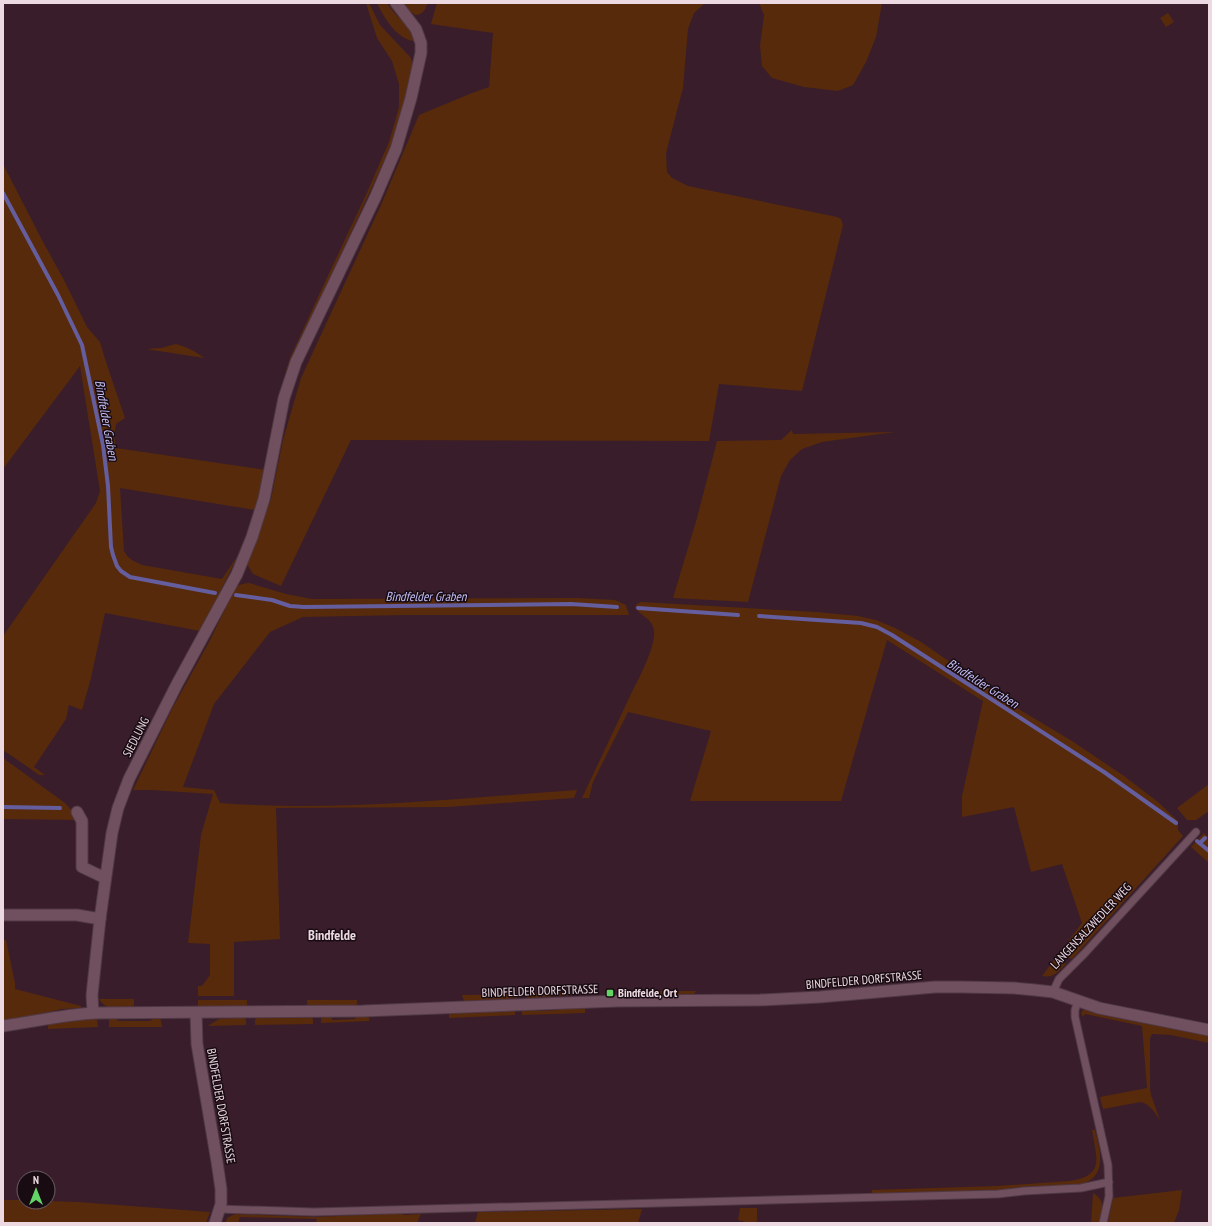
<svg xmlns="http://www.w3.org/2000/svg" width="1212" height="1226" viewBox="0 0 1212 1226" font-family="'PT Sans Narrow',sans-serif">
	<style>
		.green { fill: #572a0b }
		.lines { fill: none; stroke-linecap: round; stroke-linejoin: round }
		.stream { stroke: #645d9e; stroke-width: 4 }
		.service-casing { stroke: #503945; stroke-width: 9 }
		.minor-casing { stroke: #503945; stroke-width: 13 }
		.tertiary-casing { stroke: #503945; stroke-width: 13 }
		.service { stroke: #70505f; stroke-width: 7 }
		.minor { stroke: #70505f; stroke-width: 11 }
		.tertiary { stroke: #70505f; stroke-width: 11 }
		.poi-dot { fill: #64d467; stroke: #180c12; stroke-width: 1.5 }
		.labels { text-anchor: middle; stroke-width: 3; stroke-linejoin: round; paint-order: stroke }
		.street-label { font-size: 12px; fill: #edd9e2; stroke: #180c12 }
		.poi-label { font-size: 12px; font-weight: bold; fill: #edd9e2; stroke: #180c12; text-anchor: start }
		.water-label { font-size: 13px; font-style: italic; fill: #c3bff8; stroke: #180c12 }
		.quarter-label { font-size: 14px; font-weight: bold; fill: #edd9e2; stroke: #180c12 }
	</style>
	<rect width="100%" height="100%" fill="#391d2b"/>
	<g class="green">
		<polygon points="366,3 369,3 380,25 411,58 414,69 399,122 391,146 295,354 289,372 286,371 290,358 324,284 365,197 389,142 399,107 399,84 392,61 377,38"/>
		<path d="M377 3H387L396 15 406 23 414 40 412 41C395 36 384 18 377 3Z"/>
		<path d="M399 3H428C425 10 423 15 415 15Z"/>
		<polygon points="437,3 706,3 703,5 694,13 688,29 683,88 666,153 667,172 672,178 688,186 837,217 841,219 843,225 802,391 719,384 709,441 351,440 281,586 253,574 247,564 271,499 283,440 301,378 381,205 419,115 472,93 489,87 493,33 431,24"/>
		<polygon points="759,3 882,3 876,37 866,62 853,85 838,91 804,87 772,78 762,66 760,46 764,15"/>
		<polygon points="1168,13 1174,22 1166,27 1160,18"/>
		<path d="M3 164 42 240 64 280 87 327 100 342 106 362 125 418 116 424 114 436 116 448 266 470 255 510 120 488 124 551C128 559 134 561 142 565L222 579 238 555 226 580 200 631 105 613 91 678 82 710 69 705 66 719 34 767 45 775H39L35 772 3 750V636L96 503 100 491 80 366 3 469Z"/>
		<path d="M176 344C187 347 195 351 204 358L146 349 161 348Z"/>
		<polygon points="792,430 793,434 895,432 822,442 802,449 790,460 781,476 748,602 673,598 697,518 717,441 781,440"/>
		<path d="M249 583 286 594 312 599 577 598 615 600 626 605 629 615H407L303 617 270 632 214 704 183 787 214 790 220 803C339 812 459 798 577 790L574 798 448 807 276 808 280 939 234 942V996H198V986H202L210 975V944L188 943 201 835 213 794 151 790H133L172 709 209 642 234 591C238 584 241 584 249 583Z"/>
		<path d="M641 602 816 612 858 616 876 620 895 628 921 642 1015 707 1072 741 1124 776 1158 802 1178 821V830L1183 836 1072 959 1063 955 1059 960 1066 964C1057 972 1055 978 1042 976L1082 923 1062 864 1031 872 1014 807 962 817V796L983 701 887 640 841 801H690L711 731 628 712 593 782 589 798H582C598 764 614 730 630 696 638 680 656 647 654 630 652 618 640 616 635 607L637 604Z"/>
		<polygon points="3,758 65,803 73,812 76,820 3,819"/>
		<polygon points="1209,784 1209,811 1196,820 1187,820 1177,808"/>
		<polygon points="1204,833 1209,838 1209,863 1191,847"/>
		<polygon points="3,940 6,940 15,983 15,989 81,1006 81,1007 80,1008 62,1009 12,1020 3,1020"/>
		<polygon points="628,991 696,991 694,994 628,995"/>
		<polygon points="575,992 573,995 527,998 525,994"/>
		<polygon points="518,994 517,998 464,1001 462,995"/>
		<path d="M99 999H134V1005L131 1008C119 1008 106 1011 99 999Z"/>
		<polygon points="198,1000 247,1000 247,1007 198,1008"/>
		<polygon points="307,1000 357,1000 357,1004 355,1006 309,1006 307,1004"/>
		<polygon points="562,1006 583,1006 585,1008 585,1013 522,1015 522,1011 524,1008 536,1008 539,1011 559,1010"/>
		<polygon points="513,1009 515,1012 515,1015 449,1018 449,1014 451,1012"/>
		<path d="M1087 1009 1209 1035V1043L1171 1035 1152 1034 1150 1038V1088L1151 1095 1160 1120C1155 1113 1151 1105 1141 1102L1103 1109 1100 1097 1147 1088 1142 1026 1085 1014 1083 1017 1081 1013 1083 1010Z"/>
		<polygon points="357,1015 367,1015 369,1017 369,1021 321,1023 321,1019 323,1016 330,1016 333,1020 355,1019"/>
		<polygon points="115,1017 118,1021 150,1021 154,1018 160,1018 161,1021 162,1027 109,1027 109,1019 110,1018"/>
		<polygon points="244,1017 246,1020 246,1025 208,1026 219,1019"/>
		<polygon points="257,1017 311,1017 313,1019 313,1024 255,1025 255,1020"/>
		<polygon points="97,1018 98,1027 48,1029 48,1023 60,1020"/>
		<path d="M1092 1130H1095C1100 1149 1108 1176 1082 1184L997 1190 875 1194 872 1193V1190L997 1186 1070 1181C1106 1175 1096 1158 1092 1130Z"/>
		<polygon points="1182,1190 1179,1210 1174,1223 1108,1223 1113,1198"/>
		<path d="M1093 1193C1106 1201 1103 1210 1100 1223H1091Z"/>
		<polygon points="3,1200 24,1200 24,1202 48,1201 78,1202 210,1212 206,1223 3,1223"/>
		<polygon points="740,1208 757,1208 757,1221 755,1223 749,1223 738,1220"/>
		<polygon points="642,1209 638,1223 475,1223 478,1212"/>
		<polygon points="402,1213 403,1215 421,1214 417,1223 316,1223 317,1219 240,1217 238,1223 226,1222 227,1218 235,1214 317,1217"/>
	</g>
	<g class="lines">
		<g class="stream">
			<polyline points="3,193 58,295 82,345 103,445 108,486 111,547 113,555 117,566 121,571 130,577 215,593"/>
			<polyline points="236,595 272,600 290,606 304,607 571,604 617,607"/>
			<polyline points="638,608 738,615"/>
			<polyline points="759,616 861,623 877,627 892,635 1104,772 1176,823"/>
			<polyline points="3,807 60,808"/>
			<polyline points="1197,841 1209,851"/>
			<polyline points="1200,843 1205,838"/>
		</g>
		<g class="service-casing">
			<g id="service">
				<polyline points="1053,992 1059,979 1085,953 1196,832"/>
				<polyline points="1078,1001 1075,1010 1075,1017 1108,1165 1109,1196 1103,1223"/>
				<polyline points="219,1209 314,1212 998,1194 1024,1191 1081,1188 1109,1182"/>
			</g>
		</g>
		<g class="minor-casing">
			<g id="minor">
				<polyline points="77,812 82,821 82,867 105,878"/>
				<polyline points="3,915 77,915 100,919"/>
				<polyline points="93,1013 92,995 100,919 112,833 118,808 129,779 177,684 237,574 252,537 264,499 284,398 296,362 375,198 396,149 411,98 421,53 421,43 416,29 396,3"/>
				<path d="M3 1026C33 1022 62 1015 93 1013L363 1011 618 1001 760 1000 820 997 935 987H961L1014 988 1035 990 1053 992 1099 1008 1209 1030"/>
			</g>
		</g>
		<g class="tertiary-casing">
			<polyline id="tertiary" points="196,1013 197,1044 217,1162 221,1189 221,1204 215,1223"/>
		</g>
		<use href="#service" class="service"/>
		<use href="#minor" class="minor"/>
		<use href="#tertiary" class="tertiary"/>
	</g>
	<rect class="poi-dot" x="606" y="989" width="8" height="8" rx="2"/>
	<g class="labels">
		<g class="street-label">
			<text transform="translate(136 737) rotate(-63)" y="4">SIEDLUNG</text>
			<text transform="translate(1091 926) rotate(-47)" y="4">LANGENSALZWEDLER WEG</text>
			<text transform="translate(864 980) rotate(-5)" y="4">BINDFELDER DORFSTRASSE</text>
			<text transform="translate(540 991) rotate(-2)" y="4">BINDFELDER DORFSTRASSE</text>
			<text transform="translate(221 1106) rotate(80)" y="4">BINDFELDER DORFSTRASSE</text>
		</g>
		<g class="poi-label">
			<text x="618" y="997">Bindfelde, Ort</text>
		</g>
		<g class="water-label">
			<text transform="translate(107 420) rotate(80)" y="5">Bindfelder Graben</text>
			<text x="426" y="601">Bindfelder Graben</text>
			<text transform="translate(983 683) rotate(32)" y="5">Bindfelder Graben</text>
		</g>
		<g class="quarter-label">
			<text x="332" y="940">Bindfelde</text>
		</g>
	</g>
	<rect width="1212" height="1226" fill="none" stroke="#edd9e2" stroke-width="8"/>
	<g transform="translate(36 1190)"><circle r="19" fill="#180c12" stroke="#6d5e65"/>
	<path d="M0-3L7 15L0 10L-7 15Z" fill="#64d467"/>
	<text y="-6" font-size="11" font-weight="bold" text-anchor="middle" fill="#edd9e2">N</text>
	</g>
</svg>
